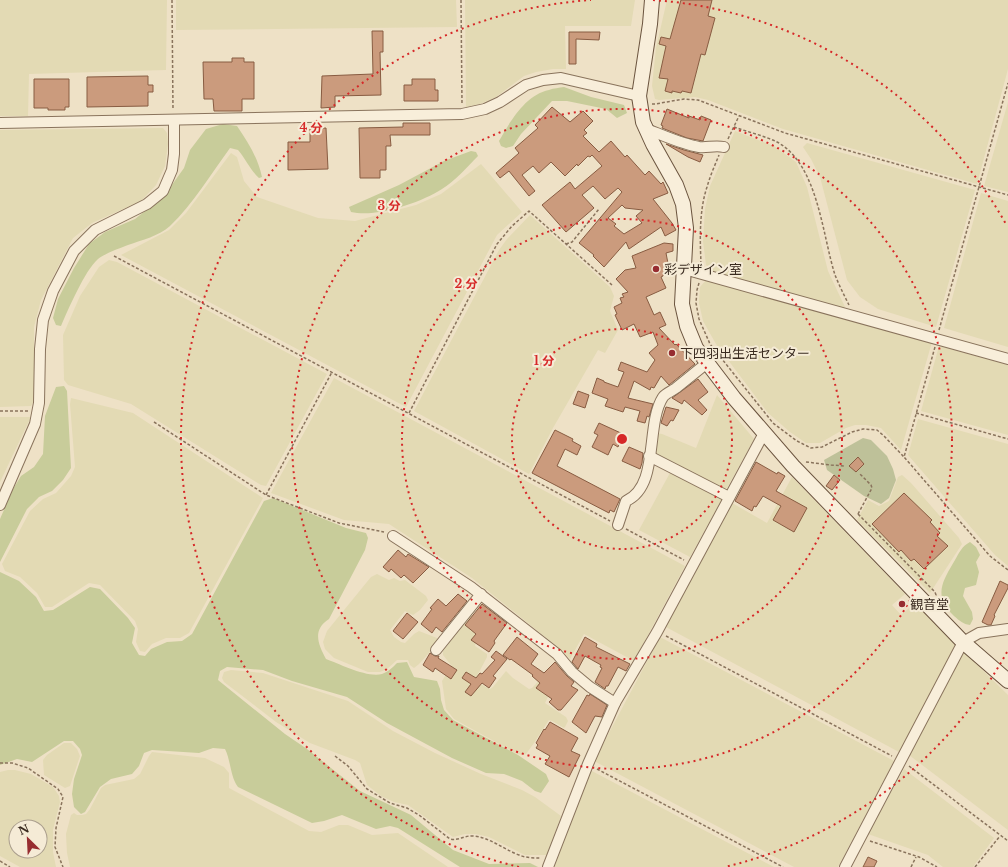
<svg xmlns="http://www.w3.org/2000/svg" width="1008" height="867" viewBox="0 0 1008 867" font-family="'Libre Baskerville','Noto Sans JP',serif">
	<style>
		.farmland { fill: #e3dab4; fill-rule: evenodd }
		.green { fill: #c8cc9a }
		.cemetery { fill: #bec199 }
		.building { fill: #cb9b7d; stroke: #885c42; fill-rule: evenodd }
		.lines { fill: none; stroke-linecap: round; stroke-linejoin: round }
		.street-casing { stroke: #89735c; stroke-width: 12 }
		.secondary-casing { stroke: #6b543f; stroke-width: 16 }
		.path { stroke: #89735c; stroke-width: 1.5; stroke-dasharray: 3 2; stroke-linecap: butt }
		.street { stroke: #f8eeda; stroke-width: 10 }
		.secondary { stroke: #f8eeda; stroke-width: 14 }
		.ring { fill: none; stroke: #d62828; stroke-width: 2; stroke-dasharray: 2 4 }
		.poi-dot { fill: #972d31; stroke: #f5ebd6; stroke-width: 1.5 }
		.labels { text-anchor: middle; stroke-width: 4; stroke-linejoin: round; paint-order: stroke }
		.poi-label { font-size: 13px; fill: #3a2b20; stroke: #f5ebd6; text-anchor: start }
		.centre { fill: #d62828; stroke: #f5ebd6; stroke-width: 2 }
		.ring-label { font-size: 12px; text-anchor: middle; font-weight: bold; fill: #d62828; stroke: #f5ebd6; stroke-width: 4; stroke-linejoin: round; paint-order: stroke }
	</style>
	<rect width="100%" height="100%" fill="#eee1c6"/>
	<g class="farmland">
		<polygon points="0,0 167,0 166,70 29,74 28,116 0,116"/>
		<polygon points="176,0 456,0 457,27 176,30"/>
		<polygon points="465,0 635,0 631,26 565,26 566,69 553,69 536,72 524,76 496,97 480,104 466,107"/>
		<polygon points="667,0 1008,0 1008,69 977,184 783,129 708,100 695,97 659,100 655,99 652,86 656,48"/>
		<polygon points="1008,102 1008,192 984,186"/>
		<polygon points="163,128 167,133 168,144 165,166 156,185 141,201 92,223 73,238 41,300 34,327 34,401 31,406 0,407 0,130"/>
		<polygon points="735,131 774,146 796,162 807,187 828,271 845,307 843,309 713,272 706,265 703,241 705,209 710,186"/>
		<polygon points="807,143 975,190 936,327 878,309 860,297 847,280 820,177 811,159 803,147"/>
		<polygon points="231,153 237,157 244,181 257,197 318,218 355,221 416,205 441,194 481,164 522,212 497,235 406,407 121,255 169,230 186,213"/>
		<polygon points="981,193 1008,201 1008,347 944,328"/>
		<polygon points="530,215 610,287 614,296 610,311 618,330 605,353 598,350 553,428 529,474 414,411 499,250 507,239"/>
		<polygon points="109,260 117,262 327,374 266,486 261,485 131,404 68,385 64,380 63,335 80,296 99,267"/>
		<polygon points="706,280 932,342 901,450 881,428 866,425 855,425 846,428 820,443 806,443 790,432 768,413 716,344 703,321 699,303 700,287"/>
		<polygon points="939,346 1008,365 1008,435 921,411"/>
		<polygon points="334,378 685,566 634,661 584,634 570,659 560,649 472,578 389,524 344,520 271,493"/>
		<polygon points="717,395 754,439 727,488 720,489 654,453 657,433 662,434 696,448"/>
		<polygon points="71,398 133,413 263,498 189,633 180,638 166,638 152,644 145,652 140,651 136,642 138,629 135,621 100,585 89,583 52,607 45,607 37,593 20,577 5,571 2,564 30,511 43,499 56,493 71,476 75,467 70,404"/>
		<polygon points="0,417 31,417 0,482"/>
		<polygon points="918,419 1008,444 1008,566 995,555 908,455"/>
		<polygon points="671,471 722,499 690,557 639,530"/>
		<polygon points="902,475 911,483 959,538 962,544 930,593 857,520 868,500 879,506 889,501 898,477"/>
		<polygon points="792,477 905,594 892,605 901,615 915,603 957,645 899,752 664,626 732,503 767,523"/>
		<polygon points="377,574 389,580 394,578 400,581 405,580 426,596 428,600 420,610 413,615 405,611 390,630 394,637 401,642 405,643 414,634 419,631 437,638 439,642 419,664 414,668 410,665 408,660 397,660 387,669 380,672 368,672 334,658 325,649 323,642 327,631 371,577"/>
		<polygon points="470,615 480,620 475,646 487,654 487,657 476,678 477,682 490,689 493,687 506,671 513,678 529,689 532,688 544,675 554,684 545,703 566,717 568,721 565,727 564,728 552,721 549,720 534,743 526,754 523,755 517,754 454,719 446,709 442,681 450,668 451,665 443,655 443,651"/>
		<polygon points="660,637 894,761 838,867 794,867 594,761"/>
		<polygon points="963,651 1008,695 1008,830 909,755"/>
		<polygon points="231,670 263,673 348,701 393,731 435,753 481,774 522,790 535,797 561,816 547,855 525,855 489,837 476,834 465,834 453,837 408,805 394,802 381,796 367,785 360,763 355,760 310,743 276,722 224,682 222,678 224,672"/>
		<polygon points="64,743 71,743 77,749 80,756 70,786 65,788 44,775 43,760 47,755"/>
		<polygon points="152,752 205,758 224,767 229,773 229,788 309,831 321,832 339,825 348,825 372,835 398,833 448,867 70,867 67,853 66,834 71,815 74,813 77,815 82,815 86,814 90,809 101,788 105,785 134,779 140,774 149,756"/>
		<polygon points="904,769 994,838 973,867 943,867 928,855 868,834"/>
		<path d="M8 770H15L31 774 53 787 59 796 60 802 53 830V852L56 867H20L0 856V772ZM16 827H40V851H16Z"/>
		<polygon points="590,770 774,867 553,867"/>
	</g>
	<g class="green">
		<path d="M564 87 591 97 624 105 627 113 617 118 606 109 567 101H552L521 134 513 146 506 148 501 146 499 141C510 122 525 95 549 90 554 88 559 88 564 87Z"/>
		<path d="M223 124 237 126C248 142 258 158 262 177L259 178C250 170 246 159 238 150L230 148C211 174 193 204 170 226 159 236 142 240 128 245 120 248 104 254 98 259 85 270 68 310 61 326L56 325 53 318 58 299 74 268 89 244 105 232 135 219 164 196 184 168 190 150 206 129Z"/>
		<path d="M471 151 476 152 478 156C467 167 455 181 442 189 420 203 376 218 351 212L349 207 399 185 444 161Z"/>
		<polygon points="64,386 67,391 71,468 63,480 52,491 39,497 27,509 0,562 0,519 13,489 21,476 34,467 43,454 45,416 56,387"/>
		<path d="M273 498 346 528 366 533 368 538 365 550 329 619C312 630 318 644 326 659 340 664 367 678 382 674 388 672 393 667 397 663L407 662 414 677 437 681 440 689 441 700 444 710 453 720 518 755 546 774 549 781 541 793 535 791 522 781 504 774 486 773 452 758 387 723 347 697 292 681 263 670 227 667 220 671 218 680 285 734 307 749 360 791 411 815 453 850 489 864 530 863 538 867H460L398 828 390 826 376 829 342 815 324 821 312 823 238 787C230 776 231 761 225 749L213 748 199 753 152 750 144 753 139 766 132 774 111 779 100 787 85 812 81 814 74 807 72 794 74 779 82 755 80 749 73 741H64L32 762 17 759 0 765V572L19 581 36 597 44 611 53 610 90 587 100 589 128 618 135 628 132 643 139 655 145 656 151 649 167 642 182 641 192 634 264 501Z"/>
		<path d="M970 542 976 547 980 555 976 562 979 572 976 585 965 588 963 596 972 612 973 619 970 625C963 624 960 621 954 616 933 596 942 582 955 560 959 553 962 546 970 542Z"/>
	</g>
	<polygon class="cemetery" points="863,438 871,440 887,456 893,469 896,480 889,498 881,504 864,496 827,470 824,460"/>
	<g class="building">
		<polygon points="681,0 712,0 708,16 715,18 705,55 701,54 691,93 682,91 681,93 672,91 672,93 665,91 668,79 659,78 666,46 659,44 661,37 670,39"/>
		<polygon points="372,31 383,31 383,52 380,52 381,95 335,96 335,107 321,108 322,76 373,74"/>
		<polygon points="569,32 600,32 599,40 576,39 576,64 569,64"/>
		<polygon points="232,58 244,58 244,62 254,62 254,99 242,99 242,111 214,111 213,99 204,99 203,62 232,62"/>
		<polygon points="148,76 148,85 153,85 153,92 148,92 148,106 87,107 87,77"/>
		<polygon points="34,79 69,79 69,107 65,107 65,110 48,110 48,108 34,108"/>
		<polygon points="412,79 435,79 435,90 438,90 438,101 404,101 404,85 412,85"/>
		<path d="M552 107 570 122 583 111 593 121 584 130 587 133 583 136 599 152 611 141 625 157 627 155 645 175 649 171 661 184 663 182 668 193 653 199 672 223 676 230 665 236 661 227 629 249 626 242 604 267 593 256 594 255 579 243 622 192 618 188 605 199 593 186 582 195 594 208 566 232 542 205 570 182 575 189 602 166 592 155 590 157 588 156 578 166 577 164 565 176 551 162 539 173 533 166 522 175 535 191 529 196 509 171 500 178 496 173 519 153 515 148 538 128 535 125ZM622 205 625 208 643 210 636 216 642 223 624 234 614 226 616 224 608 218Z"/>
		<polygon points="667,109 689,118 689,116 700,120 701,116 711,120 703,141 687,138 662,128 663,126 661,125"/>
		<polygon points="403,123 430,123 430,135 390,135 391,146 386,146 386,170 380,170 380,178 360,178 359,128 403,127"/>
		<polygon points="326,128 328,169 288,170 288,142 310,142 310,129"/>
		<polygon points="666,144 684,150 703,155 700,162 688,157"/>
		<polygon points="664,243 673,244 673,251 666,253 670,274 663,275 663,276 661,277 666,288 646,297 654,315 660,312 666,325 659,328 675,345 676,344 695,364 669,385 661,376 654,388 651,387 650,390 634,381 628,398 653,404 649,417 647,416 645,423 637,421 640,411 625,407 623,412 605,406 608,399 592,393 597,378 604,381 604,382 618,387 624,372 618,370 621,362 647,372 655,360 649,353 658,345 653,332 640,337 634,324 622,330 615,315 617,314 614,307 622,303 620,298 624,297 622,294 628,292 616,279 625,270 636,268 632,256"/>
		<polygon points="698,379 708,392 698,400 707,410 702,415 684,400 682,404 672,398"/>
		<polygon points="578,391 589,395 585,408 573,404"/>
		<polygon points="666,407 679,410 673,421 671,420 667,426 661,423"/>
		<polygon points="599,423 623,434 618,447 613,444 608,455 592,447 598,435 594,433"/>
		<polygon points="555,430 573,439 572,441 581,446 577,455 565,449 557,466 620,499 614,512 610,510 609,513 532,473"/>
		<polygon points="629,447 643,453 642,463 640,469 622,461"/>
		<polygon points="858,457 864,464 856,472 849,466"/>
		<polygon points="756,462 777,474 778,472 785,476 776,491 807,508 794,532 773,520 781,506 763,496 756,507 754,506 752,511 735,501"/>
		<polygon points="834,475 840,480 832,490 826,486"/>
		<polygon points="904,493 932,520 930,522 940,533 937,536 948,546 924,569 914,559 911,561 901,550 899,552 872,524"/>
		<polygon points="398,550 406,557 408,554 429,567 413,583 404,575 401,578 391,569 389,572 383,567"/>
		<polygon points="1000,581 1008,585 1008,588 994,615 995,616 991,625 988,625 982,622"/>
		<polygon points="458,594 467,601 442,632 436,627 432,633 421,624 432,609 430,608 438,599 446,606"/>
		<polygon points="482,604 507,623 494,641 495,643 489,652 471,640 476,634 465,625"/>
		<polygon points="407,613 418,622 403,639 393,631"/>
		<polygon points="517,637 538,654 531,664 544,673 555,662 567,676 574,682 571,686 578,690 561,710 558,710 549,702 552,699 536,688 540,683 532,676 533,675 511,659 510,660 503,655"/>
		<polygon points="585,637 597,644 596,647 630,664 626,671 618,667 608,686 606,686 605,689 595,682 602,668 600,667 601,665 585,656 578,669 572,662"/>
		<polygon points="496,651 507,659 493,676 496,678 489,688 482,683 471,696 465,692 471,684 462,678 466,672 476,678 480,673 482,674 495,660 491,657"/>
		<polygon points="430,653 435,656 439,656 438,658 457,670 451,679 435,668 433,672 423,665"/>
		<polygon points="590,694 607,705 602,717 595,716 586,733 572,722 587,695 589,696"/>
		<polygon points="550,722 578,738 571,751 580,755 569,777 545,764 550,756 536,748 538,745 536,743 544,729 545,730"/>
		<polygon points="868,857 877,861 874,867 863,867"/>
	</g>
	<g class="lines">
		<g class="street-casing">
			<g id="street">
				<polyline points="0,123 462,114 485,109 500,102 526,85 543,80 561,78 639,96"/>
				<path d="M646 129C663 135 681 144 699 147 707 148 715 145 724 147"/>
				<polyline points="684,269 1008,359"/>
				<polyline points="649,456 729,497"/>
				<polyline points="0,505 35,424 39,403 40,349 43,320 53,291 74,251 95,230 147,204 163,191 172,170 174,154 174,121"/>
				<path d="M618 525 626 501C660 486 645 425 663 397 666 393 672 391 676 388 686 380 697 371 707 363"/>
				<polyline points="393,536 471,587 557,654 572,672 590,687 615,703"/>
				<polyline points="436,650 481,594"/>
				<polyline points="548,867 588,764 615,703 657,632 764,433"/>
				<polyline points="845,867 963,642 979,633 1008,629"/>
			</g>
		</g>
		<g class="secondary-casing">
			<polyline id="secondary" points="652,0 650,24 639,96 643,122 653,144 676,185 683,204 686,228 682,304 687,326 696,348 734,398 793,466 963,642 1008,681"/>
		</g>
		<g class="path">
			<polyline points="172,0 173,110"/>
			<polyline points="461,0 462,104"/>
			<polyline points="652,104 655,104 684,99 698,100 785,133 1008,195"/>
			<path d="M734 127C748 132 765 136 777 142 818 164 822 234 835 275 839 285 844 295 849 305"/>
			<polyline points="728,139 739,116"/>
			<polyline points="566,244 572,242 599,209"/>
			<polyline points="114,256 610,521"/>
			<path d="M701 264C700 239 699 211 707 187 710 176 715 165 719 155"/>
			<polyline points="699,283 697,290 696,303 699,319 710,344 773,423 797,441 811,448 822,447 852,432 863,429 877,430 884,436 904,457"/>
			<polyline points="939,330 1008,83"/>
			<polyline points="935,347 904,457 990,556 1008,570"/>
			<polyline points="0,411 28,411"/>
			<polyline points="409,413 497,244 512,226 529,211 612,285"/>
			<polyline points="916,413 1008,439"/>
			<polyline points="154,422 266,495 339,523 384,532"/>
			<polyline points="806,462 831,465 845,466"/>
			<polyline points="266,495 332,372"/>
			<polyline points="858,514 935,592 936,595 935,596"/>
			<polyline points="858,514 872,488 871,485 859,473"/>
			<polyline points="626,529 684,560"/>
			<polyline points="666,636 892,756"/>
			<path d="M335 756 348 766 367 789 390 803 407 808 419 815 450 839C459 841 464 835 474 836 491 838 503 849 519 855 526 858 534 858 541 858"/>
			<polyline points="0,763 12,763 28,768 58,789 63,797 56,828 55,847 63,867"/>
			<polyline points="909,766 1008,841"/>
			<polyline points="597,769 783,867"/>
			<polyline points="870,841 919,857 937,867"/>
			<polyline points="0,861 10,867"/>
			<polyline points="911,867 916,857"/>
			<polyline points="975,867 1000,836"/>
		</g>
		<use href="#street" class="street"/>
		<use href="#secondary" class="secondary"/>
	</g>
	<g class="ring">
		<circle cx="622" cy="439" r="110"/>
		<circle cx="622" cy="439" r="220"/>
		<circle cx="622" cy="439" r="330"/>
		<path d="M1007 652A440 440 0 0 1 725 867M519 867A440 440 0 0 1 591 0M653 0A440 440 0 0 1 1007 226"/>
	</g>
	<g class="poi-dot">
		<circle cx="656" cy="269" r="4"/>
		<circle cx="672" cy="353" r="4"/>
		<circle cx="902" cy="604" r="4"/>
	</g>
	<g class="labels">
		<g class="poi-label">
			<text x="664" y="274">彩デザイン室</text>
			<text x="680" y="358">下四羽出生活センター</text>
			<text x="910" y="609">観音堂</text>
		</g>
	</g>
	<circle cx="622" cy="439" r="6" class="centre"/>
	<g class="ring-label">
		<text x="311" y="132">4 分</text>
		<text x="389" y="210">3 分</text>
		<text x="466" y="288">2 分</text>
		<text x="544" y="365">1 分</text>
	</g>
	<g transform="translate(28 839) rotate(336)"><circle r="19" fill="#f5ebd6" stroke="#aa9e8d"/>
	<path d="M0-3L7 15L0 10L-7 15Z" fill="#972d31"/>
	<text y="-6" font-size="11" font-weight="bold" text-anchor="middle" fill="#3a2b20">N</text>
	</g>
</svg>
